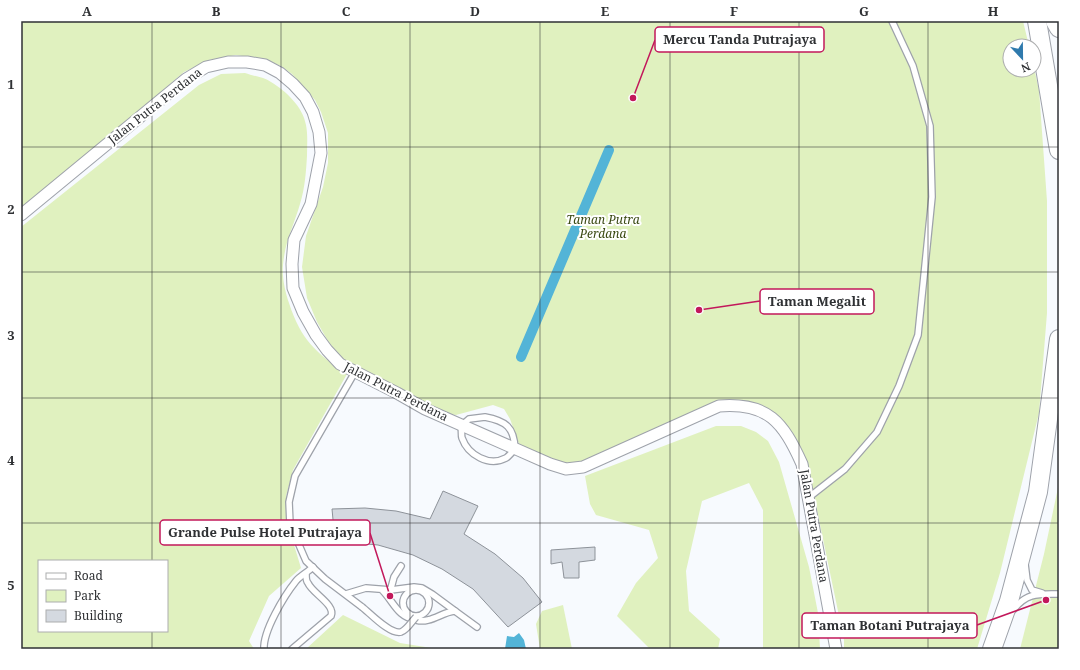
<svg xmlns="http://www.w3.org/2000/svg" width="1080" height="670" viewBox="0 0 1080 670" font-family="'Noto Serif',serif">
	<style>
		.green { fill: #e0f1bf; fill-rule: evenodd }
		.water { fill: #53b4d7 }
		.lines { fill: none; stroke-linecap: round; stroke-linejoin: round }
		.canal { stroke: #53b4d7; stroke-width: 10 }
		.building { fill: #d4d9e0; stroke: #8d9299 }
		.lane-casing { stroke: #9ea2aa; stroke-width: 8 }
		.street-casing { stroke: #9ea2aa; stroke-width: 13 }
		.primary-casing { stroke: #9ea2aa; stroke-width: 20 }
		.lane { stroke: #fff; stroke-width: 5.5 }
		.street { stroke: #fff; stroke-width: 11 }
		.primary { stroke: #fff; stroke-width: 18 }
		.lane-bridge-casing { stroke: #9ea2aa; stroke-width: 8; stroke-linecap: butt }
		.lane-bridge { stroke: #fff; stroke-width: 5.5 }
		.grid { fill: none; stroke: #2f3134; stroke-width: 1; stroke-opacity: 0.55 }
		.labels { text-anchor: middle; stroke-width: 4; stroke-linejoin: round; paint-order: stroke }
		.street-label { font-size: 12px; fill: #2f3134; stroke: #fff }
		.park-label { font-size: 12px; font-style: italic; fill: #3a4912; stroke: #fff }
		.leader { fill: none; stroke: #c2185b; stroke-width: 1.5 }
		.callout-dot { fill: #c2185b; stroke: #fff; stroke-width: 1.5 }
		.callout { fill: #fff; stroke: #c2185b; stroke-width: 1.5 }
		.callout-label { font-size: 13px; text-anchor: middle; font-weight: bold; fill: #2f3134 }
		.neatline { fill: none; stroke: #2f3134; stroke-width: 1.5 }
		.grid-label { font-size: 13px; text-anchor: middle; font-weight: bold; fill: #2f3134 }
	</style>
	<rect width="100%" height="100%" fill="#f7fafe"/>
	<g class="green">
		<polygon points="24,21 1023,21 1029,46 1010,46 1010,70 1034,70 1034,68 1039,90 1047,201 1047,313 1039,413 1000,573 977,649 844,649 844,640 808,467 793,433 780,418 768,409 744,403 577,465 563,464 526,451 519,444 510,419 504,409 493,405 456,415 442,413 357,368 340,357 328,341 317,322 307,298 302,267 306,236 323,187 328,163 328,133 321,112 315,100 292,74 281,66 267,60 236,55 209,60 184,72 21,212 21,25"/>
		<path d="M245 73C253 76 264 77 271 82 286 91 303 107 306 125 308 135 307 146 307 156 306 172 305 188 300 204 294 225 285 241 283 265 282 278 285 291 289 303 301 340 316 353 347 374L293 470 286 496 288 525 301 568 269 596 249 641 254 649H21V227L199 85 221 74ZM39 561H167V631H39Z"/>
		<polygon points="716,426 741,426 756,432 768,441 779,462 809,567 818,613 820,649 763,649 763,510 749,483 702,501 686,571 689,611 720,639 718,649 650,649 617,616 636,583 658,558 649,530 596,515 590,504 585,476"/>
		<polygon points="1059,483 1059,649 1020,649 1044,554"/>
		<polygon points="563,605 572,649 540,649 536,624 542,611"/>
		<polygon points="343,615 400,643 438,649 306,649"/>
	</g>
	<polygon class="water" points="519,633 524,640 526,649 505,649 507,636 514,637"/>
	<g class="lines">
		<polyline class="canal" points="521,357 609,150"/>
	</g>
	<g class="building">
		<polygon points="443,491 478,506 464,534 495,554 523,578 542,602 508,627 473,589 442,569 413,555 378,545 335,541 332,509 365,508 396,511 430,519"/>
		<polygon points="595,547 595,560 579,562 579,578 564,578 562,562 551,564 551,550"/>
	</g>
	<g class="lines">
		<g class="lane-casing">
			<g id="lane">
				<polyline points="355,372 295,476 289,502 290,524 306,561 325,579 362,607"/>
				<path d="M485 417C506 421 514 427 515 449 512 452 509 456 506 458 489 467 468 455 462 438 461 435 462 430 461 426L469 419Z"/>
				<polyline points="808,498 845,469 877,432 899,386 918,335 932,197 930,126 913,66 892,21"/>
				<polyline points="1025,564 1027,580 1032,590 1042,593"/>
				<circle cx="416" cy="603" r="13"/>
				<polyline points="390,592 394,577 401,566"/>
				<path d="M346 594 366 588 391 590 414 587 422 588 432 594 455 611C444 612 438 618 428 620 424 621 420 621 416 620 397 617 394 602 382 590"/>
				<path d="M1013 610C1027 592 1039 594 1059 594"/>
				<polyline points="455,611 477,627"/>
				<path d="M264 649C263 631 284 596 296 581 300 576 308 572 313 567"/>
				<path d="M292 649 331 616C336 605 312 593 308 583 306 581 306 577 306 574"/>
			</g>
		</g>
		<g class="street-casing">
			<path id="street" d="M21 215 186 79 206 67 228 62H247L265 65 280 73 293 84 305 97 313 112 319 132 321 153 311 204 294 240 292 264 293 288 303 312 316 335 327 350 340 364 397 393 425 409 550 464 566 469 583 467 719 406C768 402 783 422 802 464L836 649"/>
		</g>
		<g class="primary-casing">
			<g id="primary">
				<polyline points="1037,21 1059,150"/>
				<polyline points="1055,21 1059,28"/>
				<polyline points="992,649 1009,601 1038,492 1059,339"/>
			</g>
		</g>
		<use href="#lane" class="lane"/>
		<use href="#street" class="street"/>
		<use href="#primary" class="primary"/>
		<g class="lane-bridge-casing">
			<path id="lane-bridge" d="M362 607C370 613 390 635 401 632 407 630 412 621 416 617"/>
		</g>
		<use href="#lane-bridge" class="lane-bridge"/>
	</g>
	<path class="grid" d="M152 21V561M281 21V649M410 21V649M540 21V649M670 21V649M799 21V649M928 21V649M21 147H1059M21 272H1059M21 398H1059M21 523H1059M152 631V649"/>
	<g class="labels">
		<g class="street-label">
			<text transform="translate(155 106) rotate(-38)" y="4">Jalan Putra Perdana</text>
			<text transform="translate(396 392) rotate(27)" y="4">Jalan Putra Perdana</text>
			<text transform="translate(814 526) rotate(80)" y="4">Jalan Putra Perdana</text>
		</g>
		<g class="park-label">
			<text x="603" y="224">Taman Putra<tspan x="603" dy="14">Perdana</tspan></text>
		</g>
	</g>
	<path class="leader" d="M633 98L655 40M699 310L760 301M390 596L370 533M1046 600L977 625"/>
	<g class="callout-dot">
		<circle cx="633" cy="98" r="4"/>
		<circle cx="699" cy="310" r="4"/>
		<circle cx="390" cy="596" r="4"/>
		<circle cx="1046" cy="600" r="4"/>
	</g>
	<g class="callout">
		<rect x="655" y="27" width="169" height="25" rx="4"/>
		<rect x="760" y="289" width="114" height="25" rx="4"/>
		<rect x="160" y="520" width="210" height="25" rx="4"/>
		<rect x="802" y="613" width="175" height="25" rx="4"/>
	</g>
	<g class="callout-label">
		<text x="740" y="44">Mercu Tanda Putrajaya</text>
		<text x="817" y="306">Taman Megalit</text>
		<text x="265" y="537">Grande Pulse Hotel Putrajaya</text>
		<text x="890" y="630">Taman Botani Putrajaya</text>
	</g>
	<rect width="1080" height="670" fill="none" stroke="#ffffff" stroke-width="44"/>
	<rect x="38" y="560" width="130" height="72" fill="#ffffff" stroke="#acadae"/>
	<rect x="46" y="573" width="20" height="6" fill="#ffffff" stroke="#acadae"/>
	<text x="74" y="580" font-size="12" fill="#2f3134">Road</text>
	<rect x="46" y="590" width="20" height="12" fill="#e0f1bf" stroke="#acadae"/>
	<text x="74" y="600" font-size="12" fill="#2f3134">Park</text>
	<rect x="46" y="610" width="20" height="12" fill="#d4d9e0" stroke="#acadae"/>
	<text x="74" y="620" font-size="12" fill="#2f3134">Building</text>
	<g transform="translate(1022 58) rotate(158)"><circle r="19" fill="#ffffff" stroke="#acadae"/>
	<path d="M0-3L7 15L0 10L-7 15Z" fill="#2f7aad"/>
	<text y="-6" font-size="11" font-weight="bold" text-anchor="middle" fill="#2f3134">N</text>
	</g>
	<rect x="22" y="22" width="1036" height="626" class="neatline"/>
	<g class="grid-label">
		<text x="87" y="16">A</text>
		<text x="216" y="16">B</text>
		<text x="346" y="16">C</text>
		<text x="475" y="16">D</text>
		<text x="605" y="16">E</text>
		<text x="734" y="16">F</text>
		<text x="864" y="16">G</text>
		<text x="993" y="16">H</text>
		<text x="11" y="89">1</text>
		<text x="11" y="214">2</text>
		<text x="11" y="340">3</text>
		<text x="11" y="465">4</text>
		<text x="11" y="590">5</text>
	</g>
</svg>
